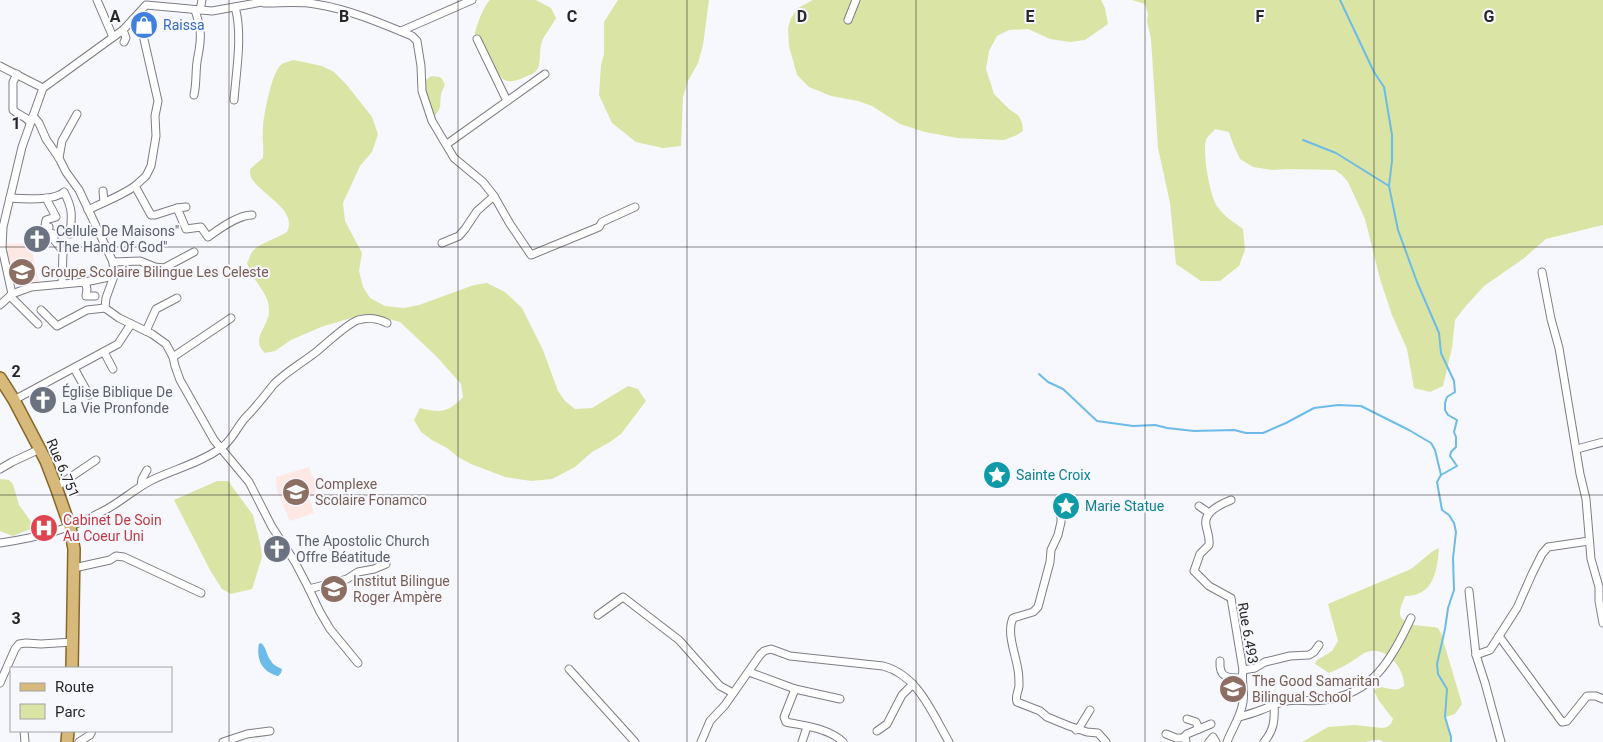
<svg xmlns="http://www.w3.org/2000/svg" width="1603" height="742" viewBox="0 0 1603 742" font-family="Roboto,sans-serif">
	<style>
		.education { fill: #fde8e4 }
		.green { fill: #dae5a5 }
		.water { fill: #6dbbe8 }
		.lines { fill: none; stroke-linecap: round; stroke-linejoin: round }
		.stream { stroke: #6dbbe8; stroke-width: 2 }
		.minor-casing { stroke: #7d7d85; stroke-width: 9 }
		.primary-casing { stroke: #876825; stroke-width: 14 }
		.minor { stroke: #fff; stroke-width: 7 }
		.primary { stroke: #d6b97b; stroke-width: 11 }
		.grid { fill: none; stroke: #27272a; stroke-width: 1; stroke-opacity: 0.55 }
		.labels { text-anchor: middle; stroke-width: 4; stroke-linejoin: round; paint-order: stroke }
		.shop-label { font-size: 14px; fill: #366cbe; stroke: #f7f7fe; text-anchor: start }
		.worship-label { font-size: 14px; fill: #5b616d; stroke: #f7f7fe; text-anchor: start }
		.education-label { font-size: 14px; fill: #785e54; stroke: #f7f7fe; text-anchor: start }
		.street-label { font-size: 14px; fill: #27272a; stroke: #f7f7fe }
		.culture-label { font-size: 14px; fill: #0d838f; stroke: #f7f7fe; text-anchor: start }
		.health-label { font-size: 14px; fill: #be3a42; stroke: #f7f7fe; text-anchor: start }
		.grid-label { font-size: 16px; text-anchor: middle; font-weight: bold; fill: #27272a; stroke: #f7f7fe; stroke-width: 4; stroke-linejoin: round; paint-order: stroke }
	</style>
	<rect width="100%" height="100%" fill="#f7f7fe"/>
	<g class="education">
		<polygon points="30,243 39,282 23,281 12,285 4,244"/>
		<polygon points="309,467 312,476 321,482 314,494 309,498 314,513 290,521 277,491 276,477"/>
	</g>
	<g class="green">
		<path d="M490 0H536L551 8 556 18C552 26 545 34 542 41 539 50 541 60 538 68 536 73 530 75 525 77 497 90 500 70 488 53 484 47 474 43 475 35 475 27 485 4 490 0Z"/>
		<polygon points="618,0 709,0 703,45 698,63 688,81 683,97 681,146 663,148 636,142 612,123 599,95 601,65 604,54 604,22"/>
		<polygon points="813,0 1101,0 1105,8 1108,24 1085,40 1070,42 1050,39 1028,29 1009,30 997,36 989,51 986,69 994,94 1009,109 1019,116 1022,123 1023,131 1017,135 1004,140 957,138 925,132 900,124 872,106 858,101 831,96 809,87 797,75 789,46 788,28 791,18 798,8"/>
		<path d="M1132 0H1603V225L1546 239 1523 259 1484 286 1465 307 1455 320 1452 348 1443 386 1430 392 1414 388 1407 349 1392 315 1380 279 1365 219 1348 182 1342 175 1335 170 1288 169 1272 170 1253 167 1240 159 1233 144 1229 132 1215 129C1213 132 1209 135 1207 138 1201 147 1210 197 1217 206 1223 216 1234 222 1243 229L1245 250 1239 266 1220 281H1201L1176 264 1170 203 1158 148 1151 39 1147 21 1148 14 1145 4Z"/>
		<path d="M294 60 322 66 334 72 346 84 372 117 378 134 372 152 360 166 343 203 345 221 362 253 359 271 363 287 370 298 385 306 404 308 419 305 474 285 487 283 505 292 522 308 543 350 558 391 565 401 575 409 592 408 628 386 638 389 646 401 621 434 610 442 592 452 575 467 552 479 531 481 505 477 471 464 458 457 447 448 432 440 421 432 414 420 420 408C440 413 448 413 463 397L461 384 437 357 400 322 377 316 361 315 321 327 291 340 275 351 265 353C249 339 270 326 269 310 269 298 262 290 256 281 252 276 250 270 247 263 249 260 250 255 252 252 257 244 278 238 287 232 288 229 289 227 289 224 289 205 258 192 251 177 250 175 250 171 250 169L263 158C264 146 262 137 263 126 264 114 272 70 282 64 285 62 291 61 294 60Z"/>
		<path d="M431 76 440 77C449 87 442 86 441 96 439 106 443 105 435 116H431L423 82Z"/>
		<polygon points="0,479 9,480 13,484 19,505 32,523 33,528 13,536 0,531"/>
		<polygon points="217,481 228,481 253,515 261,547 262,557 252,589 231,594 222,589 210,570 174,500"/>
		<path d="M1439 548C1437 571 1434 596 1405 596 1404 600 1400 607 1400 612 1399 628 1428 625 1438 628L1441 633 1462 704 1455 714 1446 717 1452 742H1384C1378 738 1373 740 1366 742H1302L1328 727 1355 725 1382 728 1387 727 1391 724 1393 719 1379 701 1374 691 1378 687C1388 687 1395 693 1404 686 1405 669 1386 645 1367 652 1363 653 1360 656 1357 658 1348 664 1339 669 1329 673L1315 664 1317 660 1332 651 1338 641 1328 604 1411 569 1433 551Z"/>
	</g>
	<path class="water" d="M261 643C267 648 266 655 271 661 273 665 278 667 282 669L281 673 278 676C262 672 256 659 259 644Z"/>
	<g class="lines">
		<g class="stream">
			<polyline points="1340,0 1374,72 1384,87 1392,135 1392,161 1389,186 1398,230 1417,282 1439,333 1441,353 1454,381 1455,392 1447,397 1445,403 1445,410 1448,415 1457,420 1454,432 1456,437 1456,447 1451,452 1450,456 1457,466 1441,475 1437,482 1442,510 1449,515 1454,523 1456,532 1453,558 1454,590 1448,608 1445,629 1437,664 1438,674 1447,689 1445,717 1451,737 1451,742"/>
			<polyline points="1303,140 1336,153 1389,186"/>
			<polyline points="1039,374 1048,382 1063,389 1097,421 1133,426 1155,425 1167,428 1194,431 1234,430 1246,433 1263,433 1286,423 1314,408 1338,405 1361,406 1409,430 1431,443 1435,450 1441,475"/>
		</g>
		<g class="minor-casing">
			<g id="minor">
				<polyline points="97,0 113,37"/>
				<path d="M264 3C281 3 299 1 315 4 348 9 381 23 412 36L417 41 421 66 422 91 432 121 454 158 483 182 494 196 510 224 531 255 599 227 602 222 635 207"/>
				<polyline points="200,10 202,0"/>
				<polyline points="133,20 137,24 143,35 158,101 155,116 156,136 151,166 146,176 135,186"/>
				<polyline points="848,20 856,0"/>
				<polyline points="123,30 126,38 124,42"/>
				<polyline points="401,31 472,0"/>
				<polyline points="477,39 507,101"/>
				<polyline points="0,66 43,88 123,30 146,5 212,11 268,1"/>
				<path d="M17 74 13 82V110C18 115 25 116 30 122"/>
				<path d="M194 95C197 82 195 69 198 56 202 36 201 29 195 10"/>
				<path d="M234 100C236 72 243 34 235 7"/>
				<polyline points="33,116 39,123 46,139 59,158 66,172 79,190 113,262 114,276 106,298 105,308 119,318 152,334 166,344 173,357 175,366 180,380 214,440 249,482 272,527 295,562 309,589 347,579 358,572 374,569 386,564"/>
				<polyline points="447,144 545,74"/>
				<polyline points="59,158 62,141 77,114"/>
				<polyline points="103,191 104,202"/>
				<path d="M10 198C24 199 54 201 64 192 73 209 72 216 70 234"/>
				<polyline points="46,198 56,217 46,220 45,226 49,227 48,232 54,234 54,240 63,251 62,284"/>
				<polyline points="177,208 186,207"/>
				<path d="M88 210C104 202 121 196 135 186L151 215H155L177 208 186 229 201 227 208 237C219 229 238 215 252 215"/>
				<polyline points="442,243 459,236 465,229 477,211 494,196"/>
				<polyline points="113,262 140,261 155,267 164,268 194,252"/>
				<polyline points="1542,272 1551,319 1559,348 1580,474 1586,499 1591,559 1599,587 1599,601 1603,623"/>
				<polyline points="85,282 87,289 86,296 95,296"/>
				<polyline points="12,294 2,248 3,227 22,147 43,88"/>
				<polyline points="10,296 38,324"/>
				<polyline points="0,305 12,294 31,287 85,282 114,276"/>
				<polyline points="41,310 57,326 87,310 105,308"/>
				<polyline points="146,331 156,309 177,298"/>
				<polyline points="104,352 113,369"/>
				<polyline points="173,357 231,318"/>
				<polyline points="74,368 89,395"/>
				<polyline points="14,400 118,344 131,324"/>
				<polyline points="1577,449 1603,442"/>
				<polyline points="0,469 12,462 40,449"/>
				<polyline points="141,486 142,479 147,470"/>
				<polyline points="56,487 96,460"/>
				<polyline points="1199,506 1209,513"/>
				<path d="M1058 507 1061 517V522L1058 535 1051 550 1050 562 1038 607 1033 612 1013 618C1006 633 1016 655 1018 670 1019 675 1019 682 1019 686 1018 693 1015 696 1017 702L1040 711 1047 717 1069 726 1087 732 1098 733 1106 742"/>
				<path d="M0 543C41 537 71 529 107 509 123 500 136 488 152 480 175 469 200 463 221 448 233 440 237 426 247 416 257 406 265 395 274 384 287 371 302 363 316 352 326 344 348 323 358 320 369 317 377 318 387 323"/>
				<polyline points="74,568 110,560 116,556 124,557 201,593"/>
				<polyline points="309,589 320,612 330,629 358,663"/>
				<polyline points="1469,591 1476,655 1485,683 1501,742"/>
				<polyline points="598,615 623,597 679,640 720,686 733,693"/>
				<polyline points="1499,636 1562,722 1567,721 1587,696 1596,696 1603,699"/>
				<polyline points="1476,655 1490,650 1517,608 1532,574 1542,554 1548,547 1589,541"/>
				<path d="M1220 661C1219 678 1227 678 1242 678"/>
				<polyline points="569,669 635,742"/>
				<polyline points="1243,670 1255,668 1265,662 1290,656 1309,655 1314,652 1319,645"/>
				<polyline points="749,672 795,689 840,699"/>
				<polyline points="0,683 15,649 19,644 26,643 41,644 73,642"/>
				<path d="M795 689 784 717 786 722C804 726 829 728 843 742"/>
				<path d="M1239 717C1246 715 1254 713 1261 710 1269 707 1277 703 1286 701 1298 699 1311 702 1324 700 1373 694 1392 659 1411 618"/>
				<polyline points="1187,719 1196,722 1199,729"/>
				<polyline points="1076,730 1079,728 1090,710"/>
				<polyline points="24,731 25,742"/>
				<polyline points="877,731 887,724 902,695 913,684"/>
				<polyline points="1166,734 1176,738 1185,738"/>
				<polyline points="79,742 90,735 92,731"/>
				<polyline points="223,742 247,734 270,731"/>
				<path d="M701 742 710 721 725 705 760 655 764 651 771 649 790 656 883 666C918 675 932 713 949 742"/>
				<polyline points="802,742 807,727"/>
				<polyline points="1186,742 1185,736 1187,734 1211,724"/>
				<polyline points="1209,742 1213,737 1216,742"/>
				<path d="M1227 742C1232 729 1241 716 1243 702 1245 691 1241 681 1243 670L1231 598 1209 586 1194 571 1200 554 1209 545C1210 537 1207 532 1206 525 1203 512 1221 504 1231 500"/>
				<path d="M1264 742C1274 730 1275 720 1274 704"/>
			</g>
		</g>
		<g class="primary-casing">
			<g id="primary">
				<polyline points="0,378 14,400 46,461 56,487 70,527 74,549 72,668"/>
				<polyline points="67,742 68,731"/>
			</g>
		</g>
		<use href="#minor" class="minor"/>
		<use href="#primary" class="primary"/>
	</g>
	<path class="grid" d="M229 0V742M458 0V742M687 0V742M916 0V742M1145 0V742M1374 0V742M0 247H1603M0 495H1603"/>
	<defs>
		<g id="shop-disc" transform="scale(1.4375)"><circle r="9.5" fill="#3f7fe0" stroke="#f7f7fe"/><path d="M-5-2.5h2.3a2.7 3.5 0 0 1 5.4 0H5L5.5 6h-11ZM-1.5-2.5h3a1.5 2.3 0 0 0-3 0Z" fill="#fff"/></g>
		<g id="church-disc" transform="scale(1.4375)"><circle r="9.5" fill="#6b7280" stroke="#f7f7fe"/><path d="M-1.2-6h2.4v3.5h3.3v2.4h-3.3V6h-2.4V-.1h-3.3v-2.4h3.3Z" fill="#fff"/></g>
		<g id="school-disc" transform="scale(1.4375)"><circle r="9.5" fill="#8d6e63" stroke="#f7f7fe"/><path d="M0-5L7-2L0 1L-7-2ZM-4 1L0 2.5L4 1V4Q0 6-4 4Z" fill="#fff"/></g>
		<g id="sight-disc" transform="scale(1.4375)"><circle r="9.5" fill="#0f9aa8" stroke="#f7f7fe"/><path d="M0-6L1.8-2.2L6-1.7L2.9 1.2L3.7 5.4L0 3.3L-3.7 5.4L-2.9 1.2L-6-1.7L-1.8-2.2Z" fill="#fff"/></g>
		<g id="hospital-disc" transform="scale(1.4375)"><circle r="9.5" fill="#e0444e" stroke="#f7f7fe"/><path d="M-5-5h3v3.5h4V-5h3V5h-3V1.5h-4V5h-3Z" fill="#fff"/></g>
	</defs>
	<g fill-rule="evenodd">
		<use href="#shop-disc" x="144" y="25"/>
		<use href="#church-disc" x="37" y="239"/>
		<use href="#school-disc" x="22" y="272"/>
		<use href="#church-disc" x="43" y="400"/>
		<use href="#sight-disc" x="997" y="475"/>
		<use href="#school-disc" x="296" y="492"/>
		<use href="#sight-disc" x="1066" y="506"/>
		<use href="#hospital-disc" x="44" y="528"/>
		<use href="#church-disc" x="277" y="549"/>
		<use href="#school-disc" x="334" y="589"/>
		<use href="#school-disc" x="1233" y="689"/>
	</g>
	<g class="labels">
		<g class="shop-label">
			<text x="163" y="30">Raissa</text>
		</g>
		<g class="worship-label">
			<text x="56" y="236">Cellule De Maisons"<tspan x="56" dy="16">The Hand Of God"</tspan></text>
			<text x="62" y="397">Église Biblique De<tspan x="62" dy="16">La Vie Pronfonde</tspan></text>
			<text x="296" y="546">The Apostolic Church<tspan x="296" dy="16">Offre Béatitude</tspan></text>
		</g>
		<g class="education-label">
			<text x="41" y="277">Groupe Scolaire Bilingue Les Celeste</text>
			<text x="315" y="489">Complexe<tspan x="315" dy="16">Scolaire Fonamco</tspan></text>
			<text x="353" y="586">Institut Bilingue<tspan x="353" dy="16">Roger Ampère</tspan></text>
			<text x="1252" y="686">The Good Samaritan<tspan x="1252" dy="16">Bilingual School</tspan></text>
		</g>
		<g class="street-label">
			<text transform="translate(63 468) rotate(67)" y="5">Rue 6.751</text>
			<text transform="translate(1248 633) rotate(80)" y="5">Rue 6.493</text>
		</g>
		<g class="culture-label">
			<text x="1016" y="480">Sainte Croix</text>
			<text x="1085" y="511">Marie Statue</text>
		</g>
		<g class="health-label">
			<text x="63" y="525">Cabinet De Soin<tspan x="63" dy="16">Au Coeur Uni</tspan></text>
		</g>
	</g>
	<g class="grid-label">
		<text x="115" y="22">A</text>
		<text x="344" y="22">B</text>
		<text x="572" y="22">C</text>
		<text x="802" y="22">D</text>
		<text x="1030" y="22">E</text>
		<text x="1260" y="22">F</text>
		<text x="1489" y="22">G</text>
		<text x="16" y="129">1</text>
		<text x="16" y="377">2</text>
		<text x="16" y="624">3</text>
	</g>
	<rect x="10" y="667" width="162" height="65" fill="#f7f7fe" stroke="#a4a4a9"/>
	<rect x="20" y="683" width="25" height="8" fill="#d6b97b" stroke="#a4a4a9"/>
	<text x="55" y="692" font-size="15" fill="#27272a">Route</text>
	<rect x="20" y="704" width="25" height="15" fill="#dae5a5" stroke="#a4a4a9"/>
	<text x="55" y="717" font-size="15" fill="#27272a">Parc</text>
</svg>
